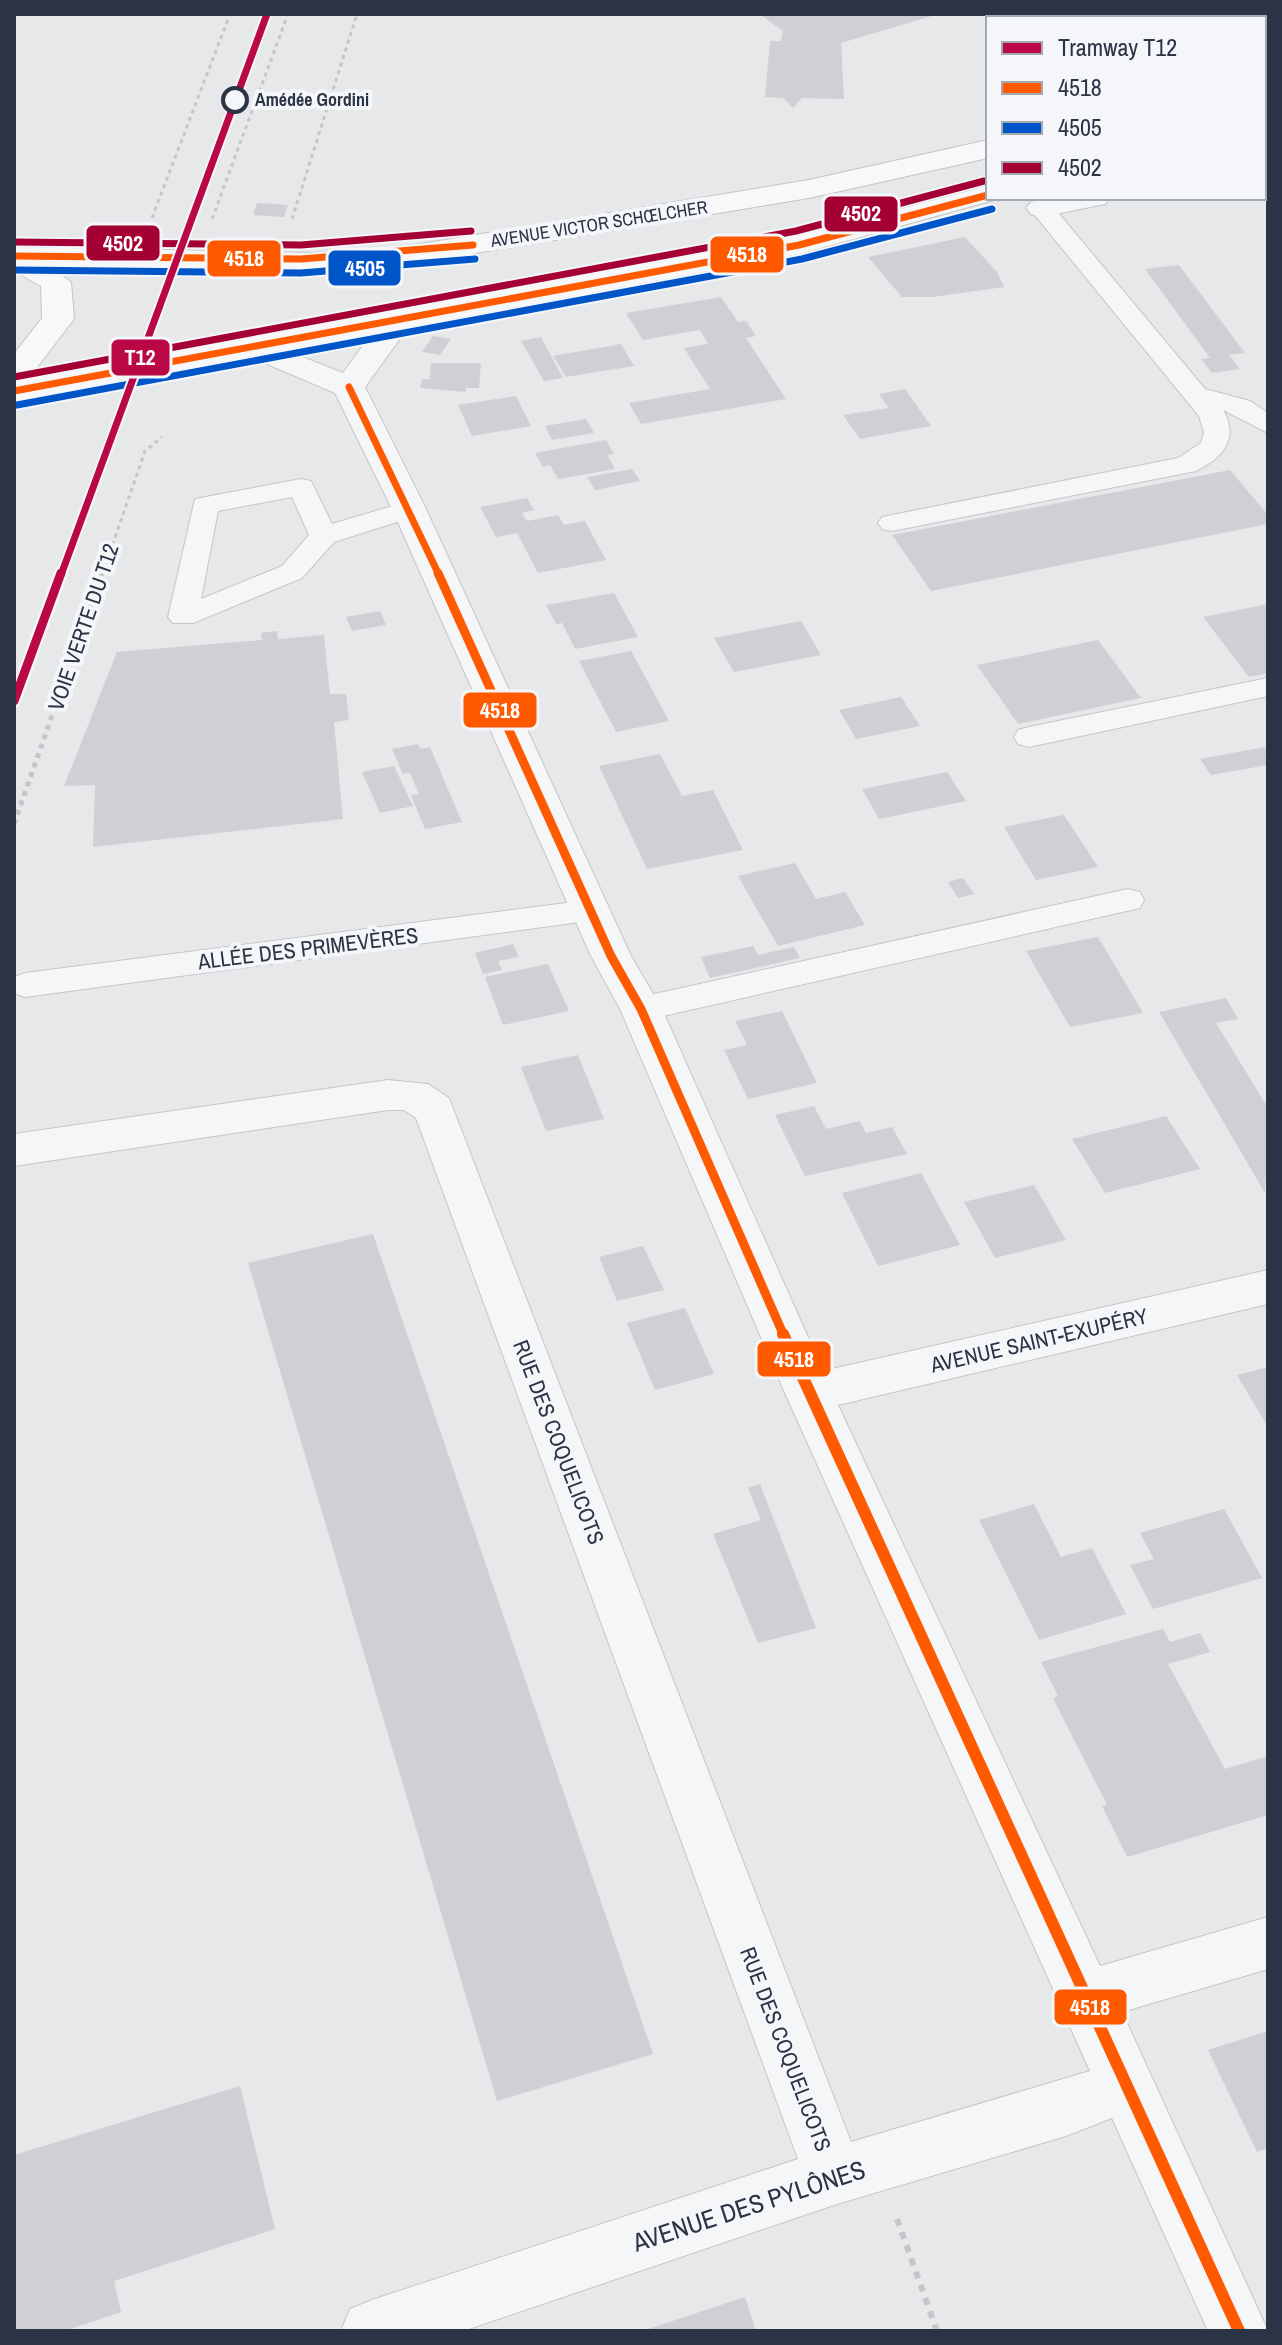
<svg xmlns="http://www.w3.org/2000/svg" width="1282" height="2345" viewBox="0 0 1282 2345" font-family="'Archivo Narrow',sans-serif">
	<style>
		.building { fill: #ced0d3 }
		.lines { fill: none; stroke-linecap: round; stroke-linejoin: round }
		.lane-casing { stroke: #c4c6c8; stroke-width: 2 }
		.street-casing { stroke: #c4c6c8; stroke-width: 2 }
		.primary-casing { stroke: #c2c5c8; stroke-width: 2 }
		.path-far2 { stroke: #c5c6ca; stroke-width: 3; stroke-dasharray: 4 4; stroke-linecap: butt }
		.path-far1 { stroke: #c5c6ca; stroke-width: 5; stroke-dasharray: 5 5; stroke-linecap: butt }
		.path { stroke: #c5c6ca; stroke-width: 6; stroke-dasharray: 7 7; stroke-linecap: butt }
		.lane { fill: #f5f6f7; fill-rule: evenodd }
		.street { fill: #f5f6f7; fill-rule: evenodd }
		.primary { fill: #f8f8f8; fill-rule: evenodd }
		.bus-1-far2-casing { stroke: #f4f6f9; stroke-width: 11 }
		.bus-1-far1-casing { stroke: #f4f6f9; stroke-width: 14 }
		.bus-1-casing { stroke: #f4f6f9; stroke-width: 18 }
		.bus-2-casing { stroke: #f4f6f9; stroke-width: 11 }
		.bus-3-casing { stroke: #f4f6f9; stroke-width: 11 }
		.bus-1-far2 { stroke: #ff5a00; stroke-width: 7 }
		.bus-1-far1 { stroke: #ff5a00; stroke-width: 9 }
		.bus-1 { stroke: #ff5a00; stroke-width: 12 }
		.bus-2 { stroke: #0055c8; stroke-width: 7 }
		.bus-3 { stroke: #a40034; stroke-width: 7 }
		.tram-1-far1-casing { stroke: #f4f6f9; stroke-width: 11 }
		.tram-1-casing { stroke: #f4f6f9; stroke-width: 14 }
		.tram-1-far1 { stroke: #b90845; stroke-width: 7 }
		.tram-1 { stroke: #b90845; stroke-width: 9 }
		.stop-dot { fill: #f4f6f9; stroke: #2b3445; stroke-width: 4 }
		.labels { text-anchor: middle; stroke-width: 8; stroke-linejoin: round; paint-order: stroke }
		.far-stop-label { font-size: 18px; font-weight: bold; fill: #2b3445; stroke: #f4f6f9; text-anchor: start }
		.far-street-label { font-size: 18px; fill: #2b3445; stroke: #f4f6f9 }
		.street-label { font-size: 22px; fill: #2b3445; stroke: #f4f6f9 }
		.near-street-label { font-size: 26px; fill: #2b3445; stroke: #f4f6f9 }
		.line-badge { stroke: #f4f6f9; stroke-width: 3 }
		.badge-label { font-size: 22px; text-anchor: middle; font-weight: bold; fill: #fff }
	</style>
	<rect width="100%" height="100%" fill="#e6e8ea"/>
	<g class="building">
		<polygon points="761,15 764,14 935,15 841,43 844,99 802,98 793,108 783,98 765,97 770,41 781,41 783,31"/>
		<polygon points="257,203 288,205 284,217 253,215"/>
		<polygon points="965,237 997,272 1004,287 933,297 902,297 868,257"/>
		<polygon points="1179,265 1245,353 1229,355 1240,369 1212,373 1201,359 1210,358 1145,269"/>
		<polygon points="721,297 738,322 746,321 756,336 746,338 786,399 641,424 629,403 710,389 684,348 708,344 700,330 643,340 626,313"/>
		<polygon points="433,336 451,339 440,355 422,352"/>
		<polygon points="541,337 563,378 544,381 521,341"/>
		<polygon points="621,344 634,366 566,377 553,356"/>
		<polygon points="431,363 481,363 479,388 466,388 466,392 420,388 422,379 430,379"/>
		<polygon points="905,389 931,426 860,439 843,415 889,408 879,394"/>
		<polygon points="516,396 531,426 472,436 458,405"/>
		<polygon points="586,419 594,433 552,440 545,426"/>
		<polygon points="606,440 614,454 607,455 615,469 558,479 550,465 543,467 535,453"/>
		<polygon points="632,469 640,481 595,490 587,477"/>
		<polygon points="1230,470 1268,515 1268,524 931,591 892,535"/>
		<polygon points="527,498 534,510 522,513 527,521 558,515 564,525 585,521 606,560 538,573 517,533 496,537 480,507"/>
		<polygon points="614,593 638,637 575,649 562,623 556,624 546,605"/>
		<polygon points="1268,604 1268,673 1249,677 1203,617"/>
		<polygon points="380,611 386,625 352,631 346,617"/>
		<polygon points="801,621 821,655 734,672 714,638"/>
		<polygon points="277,631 278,639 324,635 330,694 346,694 349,720 334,722 343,819 93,847 95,785 64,786 117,652 262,640 261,633"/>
		<polygon points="1098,640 1141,698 1018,724 977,665"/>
		<polygon points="631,651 669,721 616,732 579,661"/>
		<polygon points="901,697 920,726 856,739 839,710"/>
		<polygon points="418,744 420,749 430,747 462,822 425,829 411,795 419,794 410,773 403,774 392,749"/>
		<polygon points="1265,747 1268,765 1211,775 1200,759"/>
		<polygon points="660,754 682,796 713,790 743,850 647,869 599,766"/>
		<polygon points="394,766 413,806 380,813 362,772"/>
		<polygon points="947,772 966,801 879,819 862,789"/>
		<polygon points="1064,815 1098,867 1036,880 1004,827"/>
		<polygon points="795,863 816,899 845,892 865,925 778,946 738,876"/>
		<polygon points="963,878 974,894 958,898 948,882"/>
		<polygon points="1098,937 1143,1013 1070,1027 1026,951"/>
		<polygon points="513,944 519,957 498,961 502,970 483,974 475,953"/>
		<polygon points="753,946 758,955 794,947 800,958 710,978 701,957"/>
		<polygon points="548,964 569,1011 503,1025 485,977"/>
		<polygon points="1226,998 1238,1019 1216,1023 1268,1108 1265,1193 1159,1012"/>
		<polygon points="782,1011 817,1083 748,1099 724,1050 747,1045 735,1021"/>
		<polygon points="578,1055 604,1119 546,1131 521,1067"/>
		<polygon points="814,1106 826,1129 860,1121 866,1133 892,1127 907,1154 805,1176 775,1115"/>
		<polygon points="1166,1116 1200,1169 1105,1193 1072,1139"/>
		<polygon points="921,1173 960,1245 878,1266 842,1193"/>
		<polygon points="1034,1185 1066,1240 995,1258 964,1202"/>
		<polygon points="373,1234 653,2054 497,2101 248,1263"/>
		<polygon points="643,1246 664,1290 617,1301 599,1257"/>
		<polygon points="685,1308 714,1374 655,1390 627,1323"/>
		<polygon points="1268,1367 1268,1427 1237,1375"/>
		<polygon points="760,1484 816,1628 758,1643 713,1534 761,1520 748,1488"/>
		<polygon points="1034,1504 1061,1557 1092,1548 1126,1614 1039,1640 979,1520"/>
		<polygon points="1224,1509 1262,1578 1153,1609 1130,1565 1154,1559 1140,1533"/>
		<polygon points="1163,1629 1170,1642 1200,1633 1210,1652 1168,1664 1225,1769 1268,1756 1268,1815 1127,1857 1102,1806 1107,1805 1053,1698 1058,1696 1041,1662"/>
		<polygon points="1268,2031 1268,2148 1257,2152 1208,2050"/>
		<polygon points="240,2086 275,2229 114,2281 121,2312 64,2331 14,2331 14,2155"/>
		<polygon points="745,2297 756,2331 645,2331 645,2330"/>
	</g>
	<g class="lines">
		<g class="lane-casing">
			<g id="lane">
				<polygon points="1264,73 1268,74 1268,88 1264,87"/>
				<path d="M1041 201 1050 203 1205 389 1250 401 1268 413V433L1223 410C1240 439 1222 458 1196 471L892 531 882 529 878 523 882 517 1178 458 1201 443 1204 432 1199 416 1029 208Z"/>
				<path d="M301 479 311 481 332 524 409 501 419 503 423 509 419 515 334 542 302 578 193 623H173L168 617 195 499ZM292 497 309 535 282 566 201 599 218 511Z"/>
				<polygon points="1268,678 1268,696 1029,747 1018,744 1014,737 1018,730 1029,727"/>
				<polygon points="1128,889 1140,892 1144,900 1140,908 641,1021 629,1017 624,1009 629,1001 641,997"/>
				<polygon points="590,900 602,903 606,911 602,919 25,997 14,993 14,977 25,973"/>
			</g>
		</g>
		<g class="street-casing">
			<g id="street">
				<polygon points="1268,156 1268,174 1264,175 1264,157"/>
				<polygon points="1110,198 1105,204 1041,217 1031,214 1026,208 1031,202 1047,198"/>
				<polygon points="396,313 407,315 412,322 365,387 426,509 631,956 662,1009 823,1371 1268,1270 1268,1304 838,1405 1100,1966 1268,1917 1268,1969 1122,2012 1268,2331 1208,2331 1112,2118 1066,2136 834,2205 463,2331 341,2331 350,2309 372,2300 798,2159 416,1118 404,1110 388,1110 14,1166 14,1134 388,1080 428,1084 449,1098 851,2142 1090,2071 785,1393 620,1009 591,956 392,509 335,393 246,355 241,348 246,341 257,339 343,373 385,315"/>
			</g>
		</g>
		<g class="primary-casing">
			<g id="primary">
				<polygon points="1268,53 1268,70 1264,71 1264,54"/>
				<polygon points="1268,98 1268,114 1264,115 1264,99"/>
				<polygon points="988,140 988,158 809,198 409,264 314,271 49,266 71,282 74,319 28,379 797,236 988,186 988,198 1001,198 799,254 14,401 14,354 42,318 41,286 14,271 14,247 314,253 409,246 809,180"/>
			</g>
		</g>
		<g class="path-far2">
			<polyline points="152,218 230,14"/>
			<polyline points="212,219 288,14"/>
			<polyline points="292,219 357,14"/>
			<polyline points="102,575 145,451 162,437"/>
		</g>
		<polyline class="path-far1" points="14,824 102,573"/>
		<polyline class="path" points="897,2219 937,2331"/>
		<use href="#lane" class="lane"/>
		<use href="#street" class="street"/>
		<use href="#primary" class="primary"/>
		<g class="bus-1-far2-casing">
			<g id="bus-1-far2">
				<polyline points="14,256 301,259 473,245"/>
				<polyline points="349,387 439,575"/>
				<polyline points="14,391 799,245 988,195"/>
			</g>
		</g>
		<g class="bus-1-far1-casing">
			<polyline id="bus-1-far1" points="438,573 611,956 641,1009 784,1336"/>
		</g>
		<g class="bus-1-casing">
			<polyline id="bus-1" points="783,1334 1239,2331"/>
		</g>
		<g class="bus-2-casing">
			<g id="bus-2">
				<polyline points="14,270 301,273 475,259"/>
				<polyline points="17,405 802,259 992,209"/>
			</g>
		</g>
		<g class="bus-3-casing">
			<g id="bus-3">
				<polyline points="14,242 301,245 471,231"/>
				<polyline points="14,377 796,231 984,181"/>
			</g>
		</g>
		<use href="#bus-1-far2" class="bus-1-far2"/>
		<use href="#bus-1-far1" class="bus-1-far1"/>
		<use href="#bus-1" class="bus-1"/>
		<use href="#bus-2" class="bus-2"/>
		<use href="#bus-3" class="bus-3"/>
		<g class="tram-1-far1-casing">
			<polyline id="tram-1-far1" points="61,575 267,14"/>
		</g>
		<g class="tram-1-casing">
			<polyline id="tram-1" points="14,701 61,573"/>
		</g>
		<use href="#tram-1-far1" class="tram-1-far1"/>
		<use href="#tram-1" class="tram-1"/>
	</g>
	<circle class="stop-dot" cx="235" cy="100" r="12"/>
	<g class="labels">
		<g class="far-stop-label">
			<text x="255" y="106">Amédée Gordini</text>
		</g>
		<g class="far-street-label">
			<text transform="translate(599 224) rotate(-9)" y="6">AVENUE VICTOR SCHŒLCHER</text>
		</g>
		<g class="street-label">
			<text transform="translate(83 627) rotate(-71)" y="8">VOIE VERTE DU T12</text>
			<text transform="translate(308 948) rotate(-7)" y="8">ALLÉE DES PRIMEVÈRES</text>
			<text transform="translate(1039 1340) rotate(-13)" y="8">AVENUE SAINT-EXUPÉRY</text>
			<text transform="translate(559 1442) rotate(69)" y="8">RUE DES COQUELICOTS</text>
			<text transform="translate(786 2049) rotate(69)" y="8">RUE DES COQUELICOTS</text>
		</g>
		<g class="near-street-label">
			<text transform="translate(749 2206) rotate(-18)" y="9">AVENUE DES PYLÔNES</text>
		</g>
	</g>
	<g class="line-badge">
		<rect x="823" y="195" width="76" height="38" rx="8" fill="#a40034"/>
		<rect x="85" y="224" width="76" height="38" rx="8" fill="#a40034"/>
		<rect x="709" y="235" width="76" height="39" rx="8" fill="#ff5a00"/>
		<rect x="206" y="239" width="76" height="39" rx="8" fill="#ff5a00"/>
		<rect x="327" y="249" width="75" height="38" rx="8" fill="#0055c8"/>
		<rect x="110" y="338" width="61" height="39" rx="8" fill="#b90845"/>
		<rect x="462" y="691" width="76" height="38" rx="8" fill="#ff5a00"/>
		<rect x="756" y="1340" width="76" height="38" rx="8" fill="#ff5a00"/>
		<rect x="1053" y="1988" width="75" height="38" rx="8" fill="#ff5a00"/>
	</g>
	<g class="badge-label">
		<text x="861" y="221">4502</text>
		<text x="123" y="251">4502</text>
		<text x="747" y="262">4518</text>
		<text x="244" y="266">4518</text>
		<text x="365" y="276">4505</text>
		<text x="140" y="365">T12</text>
		<text x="500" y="718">4518</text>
		<text x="794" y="1367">4518</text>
		<text x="1090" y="2015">4518</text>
	</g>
	<rect width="1282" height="2345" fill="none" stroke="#2b3445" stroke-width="32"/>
	<rect x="986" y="16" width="280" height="184" fill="#f4f6f9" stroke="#a4a8b1" stroke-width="2"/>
	<rect x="1002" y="42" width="40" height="12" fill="#b90845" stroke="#a4a8b1" stroke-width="2"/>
	<text x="1058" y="56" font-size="24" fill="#2b3445">Tramway T12</text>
	<rect x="1002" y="82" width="40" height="12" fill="#ff5a00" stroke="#a4a8b1" stroke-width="2"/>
	<text x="1058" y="96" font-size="24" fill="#2b3445">4518</text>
	<rect x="1002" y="122" width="40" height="12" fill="#0055c8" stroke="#a4a8b1" stroke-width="2"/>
	<text x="1058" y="136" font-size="24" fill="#2b3445">4505</text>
	<rect x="1002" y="162" width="40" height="12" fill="#a40034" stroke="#a4a8b1" stroke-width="2"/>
	<text x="1058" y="176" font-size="24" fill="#2b3445">4502</text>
</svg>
